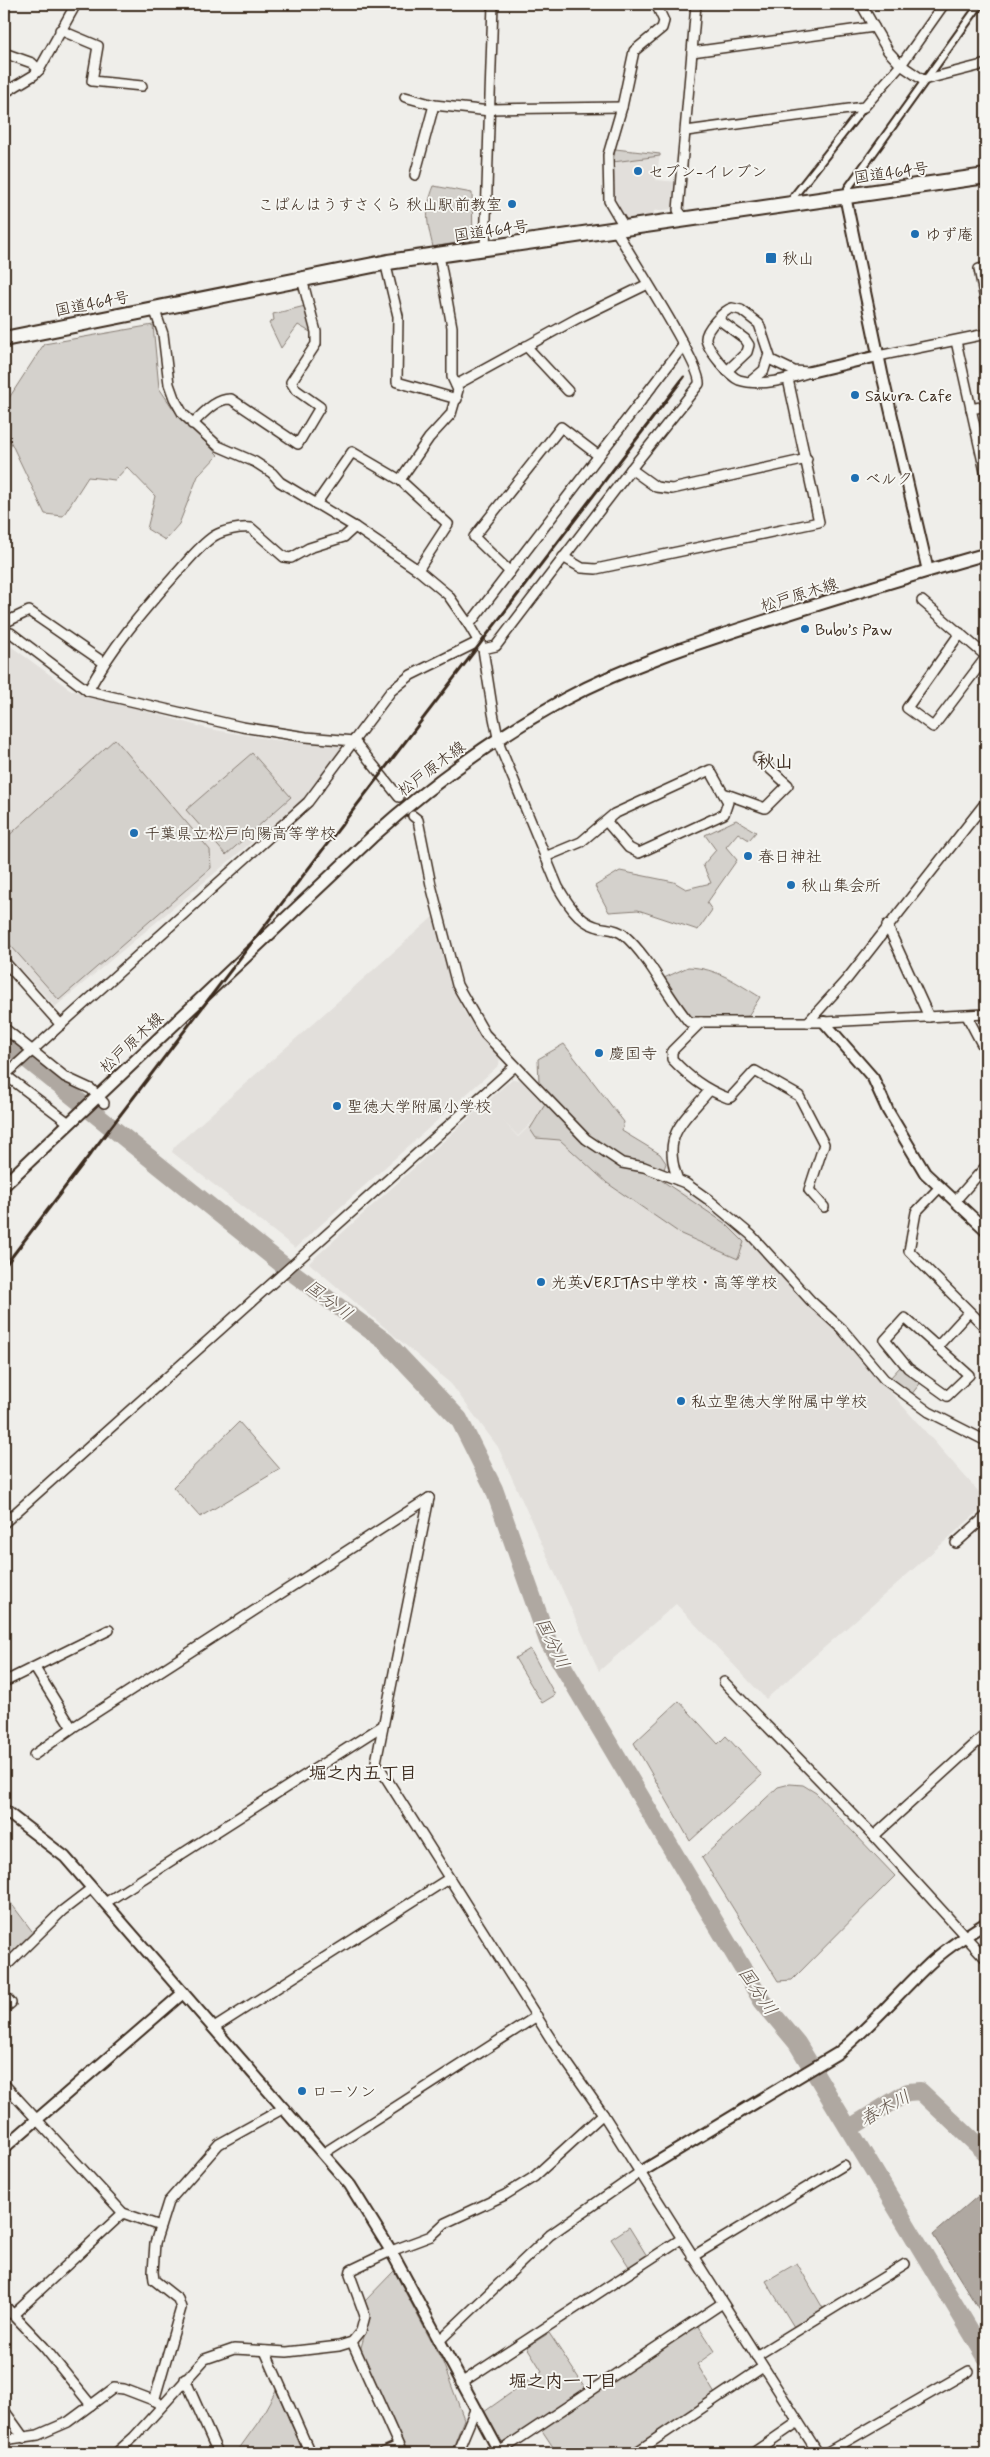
<svg xmlns="http://www.w3.org/2000/svg" width="990" height="2457" viewBox="0 0 990 2457" font-family="Mynerve,'Klee One',sans-serif">
	<style>
		.built { fill: #e2dfdb }
		.green { fill: #d4d1cc; stroke: #887e75 }
		.water { fill: #afa8a1; stroke: #81766d }
		.lines { fill: none; stroke-linecap: round; stroke-linejoin: round }
		.river { stroke: #afa8a1; stroke-width: 18 }
		.pedestrian-casing { stroke: #3b2a1e; stroke-width: 10 }
		.minor-casing { stroke: #3b2a1e; stroke-width: 12 }
		.tertiary-casing { stroke: #3b2a1e; stroke-width: 14 }
		.secondary-casing { stroke: #3b2a1e; stroke-width: 15 }
		.trunk-casing { stroke: #3b2a1e; stroke-width: 18 }
		.pedestrian { stroke: #f6f6f2; stroke-width: 6 }
		.minor { stroke: #f6f6f2; stroke-width: 9 }
		.tertiary { stroke: #f6f6f2; stroke-width: 10 }
		.secondary { stroke: #f6f6f2; stroke-width: 11 }
		.trunk { stroke: #f6f6f2; stroke-width: 14 }
		.rail { stroke: #3b2a1e; stroke-width: 3 }
		.poi-dot { fill: #1f6fb2; stroke: #f6f6f2; stroke-width: 2 }
		.labels { text-anchor: middle; stroke-width: 4; stroke-linejoin: round; paint-order: stroke }
		.poi-label { font-size: 16px; fill: #3b2a1e; stroke: #f6f6f2; text-anchor: start }
		.street-label { font-size: 16px; fill: #3b2a1e; stroke: #f6f6f2 }
		.neighbourhood-label { font-size: 18px; font-weight: bold; fill: #3b2a1e; stroke: #f6f6f2 }
		.water-label { font-size: 18px; font-style: italic; fill: #64564c; stroke: #f6f6f2 }
	</style>
	<rect width="100%" height="100%" fill="#efeeea"/>
	<filter id="ink" filterUnits="userSpaceOnUse"><feTurbulence type="fractalNoise" baseFrequency=".02" numOctaves="2"/><feDisplacementMap in="SourceGraphic" scale="10" xChannelSelector="R" yChannelSelector="G"/><feConvolveMatrix kernelMatrix="1 2 1 2 8 2 1 2 1" color-interpolation-filters="sRGB"/></filter>
	<g filter="url(#ink)">
		<g class="built">
			<polygon points="615,149 660,154 656,180 679,182 677,204 672,209 654,211 654,216 627,220 619,211 615,197"/>
			<polygon points="5,642 71,690 209,729 275,740 343,746 303,799 55,1007 4,951"/>
			<polygon points="434,916 463,1010 479,1034 500,1057 499,1065 295,1248 172,1152 174,1147"/>
			<polygon points="512,1079 521,1080 547,1108 518,1136 503,1121 518,1137 548,1108 655,1179 702,1201 755,1246 807,1305 838,1333 986,1500 986,1505 766,1699 676,1604 599,1671 498,1447 451,1384 309,1263"/>
		</g>
		<g class="green">
			<polygon points="615,149 660,154 660,156 613,162"/>
			<path d="M434 186 472 193 473 240 433 247C427 222 424 211 434 186Z"/>
			<polygon points="305,306 312,333 298,325 281,348 269,323 274,320 273,314"/>
			<polygon points="153,325 159,388 174,410 218,455 198,476 179,524 165,540 147,529 155,496 127,467 115,480 88,477 63,516 45,514 5,430 9,398 44,344"/>
			<polygon points="115,739 210,850 211,868 59,1000 4,938 4,840"/>
			<polygon points="252,753 291,797 226,855 186,810"/>
			<polygon points="736,820 756,832 749,840 738,833 726,847 737,860 707,903 712,910 698,930 638,910 609,912 595,886 620,871 674,882 686,889 711,883 703,865 716,850 705,835"/>
			<path d="M688 967C717 968 737 983 760 997L748 1016 692 1018 678 1003 664 978Z"/>
			<polygon points="564,1044 624,1122 622,1131 660,1154 666,1163 661,1180 726,1224 744,1242 738,1259 681,1234 607,1183 560,1140 536,1138 530,1129 549,1098 539,1083 538,1059"/>
			<polygon points="900,1367 922,1381 911,1395 890,1378"/>
			<polygon points="239,1422 280,1469 200,1517 173,1487"/>
			<polygon points="530,1649 555,1695 542,1703 515,1658"/>
			<polygon points="679,1701 718,1744 726,1736 762,1775 690,1841 634,1743"/>
			<polygon points="790,1784 803,1785 816,1793 895,1876 792,1980 778,1981 702,1858 778,1787"/>
			<polygon points="4,1894 35,1935 4,1963"/>
			<polygon points="629,2227 647,2256 630,2268 611,2239"/>
			<polygon points="797,2263 824,2310 794,2327 766,2281"/>
			<polygon points="394,2271 443,2363 464,2419 451,2453 407,2453 360,2351 369,2319 365,2301"/>
			<polygon points="698,2325 715,2351 697,2364 715,2394 626,2453 557,2453 541,2429"/>
			<polygon points="549,2333 586,2389 506,2443 500,2443 484,2412 542,2371 527,2347"/>
			<polygon points="276,2390 304,2453 236,2453 259,2421"/>
		</g>
		<polygon class="water" points="986,2189 986,2321 933,2235"/>
		<g class="lines">
			<g class="river">
				<polyline points="4,1041 293,1273 386,1342 459,1419 494,1489 548,1641 762,2001 797,2043 986,2357"/>
				<polyline points="850,2128 908,2092 920,2091 986,2153"/>
			</g>
			<g class="pedestrian-casing">
				<g id="pedestrian">
					<polyline points="848,188 980,4"/>
					<polyline points="794,196 864,107"/>
				</g>
			</g>
			<g class="minor-casing">
				<g id="minor">
					<polyline points="696,4 692,52 874,27 888,51 901,65 944,4"/>
					<polyline points="861,4 874,27"/>
					<polyline points="60,30 98,46 92,81 142,86"/>
					<polyline points="4,53 32,63 39,70"/>
					<polyline points="4,93 34,75 39,70 76,4"/>
					<polyline points="405,97 434,105 490,111"/>
					<polyline points="490,109 622,107"/>
					<polyline points="686,131 864,107 901,65 923,80 986,64"/>
					<polyline points="415,175 434,105"/>
					<polyline points="684,218 678,210 692,52"/>
					<polyline points="625,228 609,201 608,155 622,107 634,51 662,28 664,21 656,4"/>
					<polyline points="485,249 493,4"/>
					<polyline points="388,262 387,270 398,316 397,382 457,399"/>
					<polyline points="986,267 979,269 986,305"/>
					<path d="M154 308 163 334 169 384 174 398 183 414 218 446 255 462 272 473 280 482 355 527 418 570 448 595 469 625 483 649 493 713 500 747 558 887C566 901 578 921 595 926 605 930 614 927 624 935 651 959 666 995 689 1022H824L986 1014"/>
					<path d="M732 308 741 310 759 324 771 360 794 371 810 372C789 379 761 387 739 380 729 376 707 349 706 339 705 330 724 310 732 308Z"/>
					<polyline points="718,319 745,339 749,345 747,352 727,371"/>
					<polyline points="956,341 986,476"/>
					<polyline points="526,346 568,391"/>
					<polyline points="878,356 986,334"/>
					<polyline points="751,381 764,370 768,357"/>
					<polyline points="456,385 578,318 648,284"/>
					<polyline points="971,409 986,406"/>
					<path d="M192 424C203 414 216 398 231 399L298 444 320 407 296 390 291 382 316 344V332L302 279"/>
					<polyline points="631,469 656,487 672,489 807,459"/>
					<polyline points="316,504 352,452 400,480"/>
					<polyline points="563,557 582,568 596,569 819,522 788,379"/>
					<polyline points="418,570 448,524 400,480 429,438 451,414 458,390 452,377 452,327 439,255"/>
					<polyline points="510,572 474,537 561,427 599,456"/>
					<polyline points="922,601 986,656"/>
					<polyline points="4,623 29,611 103,662"/>
					<polyline points="469,625 683,346"/>
					<polyline points="11,633 88,691 242,727 306,737 354,741 399,797"/>
					<polyline points="960,633 907,708 933,727 986,657"/>
					<path d="M483 649 496 646 631 469 699 384C703 367 628 252 615 229"/>
					<path d="M88 691C111 648 143 611 176 574 188 561 199 546 214 536 224 530 240 527 251 528L284 557 291 558 309 548 344 537 355 527"/>
					<polyline points="723,793 765,808 788,785 758,758"/>
					<polyline points="413,816 418,820 431,885 457,985 485,1034 586,1139 622,1163 644,1167 685,1183 709,1200 751,1235 811,1301 842,1329 884,1379 929,1412 986,1441"/>
					<polyline points="545,857 581,842 614,814 710,770 728,802 724,814 639,853 629,848 606,821"/>
					<polyline points="887,925 929,1017"/>
					<polyline points="4,961 61,1025"/>
					<polyline points="967,1016 986,1052"/>
					<path d="M701 1022 672 1051V1059C689 1077 704 1089 728 1098L731 1097 755 1071 799 1096 824 1144 809 1190 824 1207"/>
					<polyline points="808,1022 847,979 986,802"/>
					<polyline points="4,1028 65,1077 91,1089 104,1103"/>
					<polyline points="4,1074 69,1123"/>
					<polyline points="4,1076 308,802 391,691 411,675 480,641"/>
					<path d="M678 1180C661 1135 682 1123 709 1091"/>
					<polyline points="940,1187 916,1212 909,1251 986,1328"/>
					<polyline points="955,1201 986,1166"/>
					<polygon points="905,1318 969,1375 947,1396 908,1368 885,1340"/>
					<polyline points="937,1347 969,1312"/>
					<polyline points="429,1498 376,1762 554,2044 603,2114 818,2453"/>
					<polyline points="4,1523 515,1066"/>
					<polyline points="956,1543 986,1516"/>
					<polyline points="35,1668 72,1728"/>
					<polyline points="4,1682 109,1630"/>
					<polyline points="724,1682 874,1836 986,1959"/>
					<polyline points="34,1755 72,1728 429,1498"/>
					<polyline points="874,1836 986,1734"/>
					<polyline points="105,1903 382,1726"/>
					<polyline points="4,1968 62,1911 92,1888"/>
					<polyline points="4,1995 11,2003 4,2009"/>
					<polyline points="214,2028 448,1879"/>
					<polyline points="4,2084 123,2213 160,2226"/>
					<polyline points="324,2153 537,2016"/>
					<polyline points="692,2257 844,2165"/>
					<polyline points="4,2305 44,2347 91,2405"/>
					<polyline points="13,2315 123,2213"/>
					<polyline points="439,2341 550,2235 639,2173"/>
					<polyline points="352,2342 402,2453"/>
					<polyline points="265,2351 310,2453"/>
					<polyline points="756,2356 905,2264"/>
					<polyline points="185,2379 218,2453"/>
					<polyline points="461,2383 681,2239"/>
					<polyline points="154,2401 181,2308 178,2299 154,2280 153,2272 155,2243 168,2202 219,2144 284,2108"/>
					<polyline points="4,2410 24,2438"/>
					<polyline points="4,2440 38,2435 68,2422 114,2388 124,2389 158,2402"/>
					<polyline points="499,2452 721,2304"/>
					<polyline points="116,2453 134,2437 205,2359 234,2349 287,2352 339,2346 352,2342 361,2331 365,2316 350,2275 351,2270 391,2251 431,2236 445,2223 505,2195 534,2177 603,2114"/>
					<polyline points="382,2453 398,2446"/>
					<polyline points="457,2453 475,2410"/>
					<polyline points="635,2453 763,2367"/>
					<polyline points="753,2453 798,2422"/>
					<polyline points="826,2453 969,2371"/>
				</g>
			</g>
			<g class="tertiary-casing">
				<g id="tertiary">
					<polyline points="845,196 883,378 928,571"/>
					<polyline points="810,372 878,356"/>
					<polyline points="824,1022 873,1078 888,1111 925,1173 986,1230"/>
					<polyline points="4,1810 65,1857 350,2185 391,2251 500,2453"/>
					<polyline points="4,2148 183,1993"/>
					<path d="M639 2173 838 2053C869 2028 895 1997 924 1969 943 1950 964 1937 986 1923"/>
				</g>
			</g>
			<g class="secondary-casing">
				<path id="secondary" d="M4 1185 372 837C431 784 495 737 565 699 634 662 710 639 784 615 851 594 918 573 986 554"/>
			</g>
			<g class="trunk-casing">
				<polyline id="trunk" points="4,339 388,262 986,176"/>
			</g>
			<use href="#pedestrian" class="pedestrian"/>
			<use href="#minor" class="minor"/>
			<use href="#tertiary" class="tertiary"/>
			<use href="#secondary" class="secondary"/>
			<use href="#trunk" class="trunk"/>
			<polyline class="rail" points="4,1267 684,377"/>
		</g>
	</g>
	<g class="poi-dot">
		<circle cx="638" cy="171" r="5"/>
		<circle cx="512" cy="204" r="5"/>
		<circle cx="915" cy="234" r="5"/>
		<rect x="765" y="252" width="12" height="12" rx="2.5"/>
		<circle cx="855" cy="395" r="5"/>
		<circle cx="855" cy="478" r="5"/>
		<circle cx="805" cy="629" r="5"/>
		<circle cx="134" cy="833" r="5"/>
		<circle cx="748" cy="856" r="5"/>
		<circle cx="791" cy="885" r="5"/>
		<circle cx="599" cy="1053" r="5"/>
		<circle cx="337" cy="1106" r="5"/>
		<circle cx="541" cy="1282" r="5"/>
		<circle cx="681" cy="1401" r="5"/>
		<circle cx="302" cy="2091" r="5"/>
	</g>
	<g class="labels">
		<g class="poi-label">
			<text x="648" y="177">セブン-イレブン</text>
			<text x="502" y="210" text-anchor="end">こぱんはうすさくら 秋山駅前教室</text>
			<text x="925" y="240">ゆず庵</text>
			<text x="782" y="264">秋山</text>
			<text x="865" y="401">Sakura Cafe</text>
			<text x="865" y="484">ベルク</text>
			<text x="815" y="635">Bubu’s Paw</text>
			<text x="144" y="839">千葉県立松戸向陽高等学校</text>
			<text x="758" y="862">春日神社</text>
			<text x="801" y="891">秋山集会所</text>
			<text x="609" y="1059">慶国寺</text>
			<text x="347" y="1112">聖徳大学附属小学校</text>
			<text x="551" y="1288">光英VERITAS中学校・高等学校</text>
			<text x="691" y="1407">私立聖徳大学附属中学校</text>
			<text x="312" y="2097">ローソン</text>
		</g>
		<g class="street-label">
			<text transform="translate(891 172) rotate(-8)" y="6">国道464号</text>
			<text transform="translate(491 230) rotate(-8)" y="6">国道464号</text>
			<text transform="translate(92 303) rotate(-11)" y="6">国道464号</text>
			<text transform="translate(799 594) rotate(-17)" y="6">松戸原木線</text>
			<text transform="translate(431 768) rotate(-37)" y="6">松戸原木線</text>
			<text transform="translate(131 1042) rotate(-43)" y="6">松戸原木線</text>
		</g>
		<g class="neighbourhood-label">
			<text x="775" y="768">秋山</text>
			<text x="363" y="1779">堀之内五丁目</text>
			<text x="563" y="2387">堀之内一丁目</text>
		</g>
		<g class="water-label">
			<text transform="translate(329 1300) rotate(37)" y="6">国分川</text>
			<text transform="translate(553 1643) rotate(64)" y="6">国分川</text>
			<text transform="translate(758 1991) rotate(56)" y="6">国分川</text>
			<text transform="translate(885 2108) rotate(-29)" y="6">春木川</text>
		</g>
	</g>
	<rect width="990" height="2457" fill="none" stroke="#f6f6f2" stroke-width="20"/>
	<rect x="10" y="10" width="970" height="2437" fill="none" stroke="#3b2a1e" stroke-width="2" filter="url(#ink)"/>
</svg>
